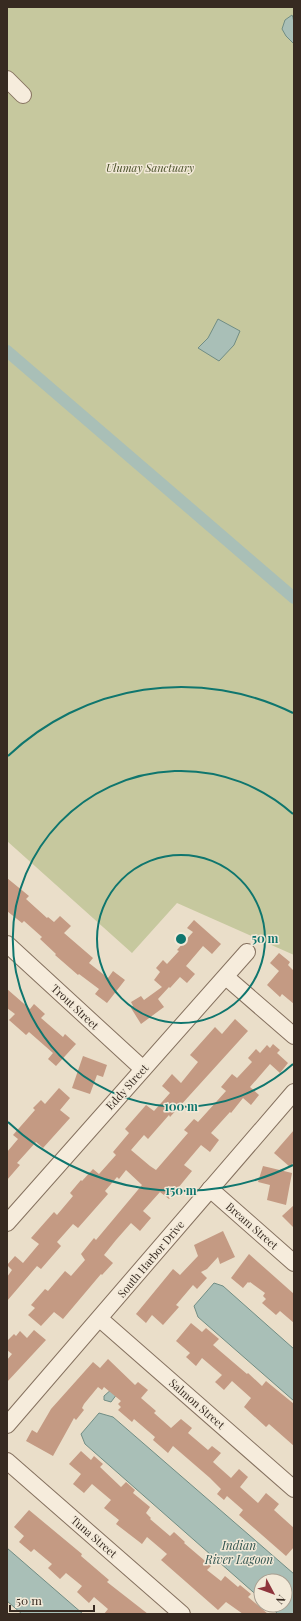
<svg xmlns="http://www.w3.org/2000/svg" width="301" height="1621" viewBox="0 0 301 1621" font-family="'Playfair Display',serif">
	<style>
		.green { fill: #c6c89e }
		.water { fill: #a9bfb7; stroke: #718d84 }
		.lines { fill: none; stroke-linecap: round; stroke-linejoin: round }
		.canal { stroke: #a9bfb7; stroke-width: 12 }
		.building { fill: #c49a83 }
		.minor-casing { stroke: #85715f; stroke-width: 18 }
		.minor { stroke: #f6ecdc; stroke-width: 16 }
		.ring { fill: none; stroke: #0f766e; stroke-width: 2 }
		.labels { text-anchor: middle; stroke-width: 3; stroke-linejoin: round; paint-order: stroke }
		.park-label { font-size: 11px; font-style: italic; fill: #4a512a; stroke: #f2e9d8 }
		.street-label { font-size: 11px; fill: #372a21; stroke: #f2e9d8 }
		.water-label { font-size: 12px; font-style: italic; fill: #325550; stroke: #f2e9d8 }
		.centre { fill: #0f766e; stroke: #f2e9d8; stroke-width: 2 }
		.ring-label { font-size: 12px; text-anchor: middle; font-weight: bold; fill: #0f766e; stroke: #f2e9d8; stroke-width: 3; stroke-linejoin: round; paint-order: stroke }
	</style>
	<rect width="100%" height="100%" fill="#eadec9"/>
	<polygon class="green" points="7,7 294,7 294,955 177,903 132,953 7,841"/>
	<g class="water">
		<path d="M292 15C295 20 294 37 294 44L286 36 282 29 285 20Z"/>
		<polygon points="218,319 240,331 234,345 219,361 198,348 208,338"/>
		<polygon points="214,1283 223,1286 294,1349 294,1401 198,1317 194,1306"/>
		<polygon points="113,1388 117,1394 111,1402 104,1400 104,1396"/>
		<polygon points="99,1413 113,1417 294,1574 294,1614 278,1614 268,1605 285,1605 285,1581 261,1581 261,1599 85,1444 81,1434"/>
		<polygon points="7,1548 83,1614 22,1614 7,1601"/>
	</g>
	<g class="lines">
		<polyline class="canal" points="7,351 294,598"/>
	</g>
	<g class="building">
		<polygon points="7,878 29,896 26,899 47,918 48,917 54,922 60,916 71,926 64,933 93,958 89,963 108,978 113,971 125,980 107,1003 95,994 99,989 79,974 78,975 55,955 56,954 40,939 42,937 24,921 22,923 7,911"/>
		<polygon points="194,920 221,944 212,954 203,946 186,966 195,974 187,983 180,977 170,988 169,987 158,999 164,1007 141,1024 131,1008 133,1006 131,1002 141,996 144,1000 162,987 154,980 160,972 156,968 163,960 167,964 179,951 177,950 193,932 187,928"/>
		<polygon points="279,953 290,962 288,965 294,971 294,1004 282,994 280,997 267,985 279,971 270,963"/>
		<polygon points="7,989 30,1009 34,1004 45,1014 41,1018 63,1037 65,1034 76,1044 56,1066 48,1059 53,1053 29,1032 26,1035 9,1020 15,1014 7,1008"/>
		<polygon points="235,1019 248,1031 170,1117 169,1115 148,1139 144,1135 131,1150 150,1166 156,1170 188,1133 184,1130 194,1119 198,1122 226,1091 221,1087 232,1074 237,1078 252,1062 248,1058 256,1049 260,1053 267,1045 270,1048 273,1044 280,1050 277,1053 288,1063 280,1073 270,1064 250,1087 259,1095 251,1105 243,1098 231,1113 230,1112 211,1133 219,1140 210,1152 201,1145 184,1165 192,1171 169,1199 160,1192 143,1211 151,1218 140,1231 131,1223 116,1240 104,1255 113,1263 102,1275 101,1274 63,1319 54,1312 41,1326 28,1315 35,1308 31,1305 45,1289 48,1291 65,1271 71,1276 85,1260 81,1254 94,1238 96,1240 142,1185 126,1170 119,1179 117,1177 105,1191 108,1194 78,1228 73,1224 57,1242 61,1246 41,1269 37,1266 7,1301 7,1277 12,1270 7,1265 15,1256 23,1263 39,1244 31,1238 54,1212 57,1215 73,1196 70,1193 81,1180 82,1181 93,1169 99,1174 116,1155 113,1152 129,1133 125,1129 146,1105 154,1111 170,1093 162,1086 172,1074 181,1083 198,1062 190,1055 215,1027 222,1034"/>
		<polygon points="83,1056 107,1065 103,1077 97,1075 90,1094 72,1088"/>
		<polygon points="59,1088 70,1098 60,1110 70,1118 43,1148 36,1142 17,1163 20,1165 7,1180 7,1152 18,1139 13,1135 35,1110 33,1108 41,1100 45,1104"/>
		<polygon points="294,1130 294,1162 290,1167 274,1153"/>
		<polygon points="263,1166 292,1173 286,1205 267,1200 270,1185 258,1182"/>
		<polygon points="294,1205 294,1228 282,1216"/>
		<polygon points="223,1231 235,1257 220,1264 218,1257 207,1269 201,1272 207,1278 197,1289 193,1285 176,1305 179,1307 163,1325 152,1315 146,1323 136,1314 173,1269 180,1275 198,1256 194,1245"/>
		<polygon points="249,1254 294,1294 294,1323 280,1311 276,1315 262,1303 266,1299 263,1296 265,1293 250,1282 249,1283 248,1282 243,1288 231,1278"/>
		<polygon points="191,1323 202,1332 206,1328 219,1339 213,1345 247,1374 248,1373 262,1386 266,1381 294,1404 294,1446 269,1424 266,1427 244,1407 251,1398 232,1381 224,1390 215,1382 222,1375 202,1358 196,1366 186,1357 190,1353 176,1341"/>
		<polygon points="34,1330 46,1340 7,1382 7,1360 12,1354 7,1350 7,1341 14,1334 16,1336 20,1331 27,1338"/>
		<polygon points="108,1359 135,1385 138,1382 148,1390 141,1398 156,1411 154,1413 171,1428 181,1419 192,1428 188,1433 208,1450 212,1446 221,1453 213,1462 231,1478 239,1469 248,1477 240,1487 258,1503 266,1493 279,1504 274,1510 294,1528 294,1547 286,1556 239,1515 243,1510 227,1496 224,1500 217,1494 221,1489 210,1478 173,1446 168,1453 153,1440 155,1437 134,1419 132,1422 118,1410 121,1407 118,1404 121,1401 104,1387 102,1390 98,1387 84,1404 82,1408 84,1410 76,1420 74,1418 53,1456 26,1441 32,1430 37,1433 51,1409 93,1362 100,1368"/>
		<polygon points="81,1451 91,1460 94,1456 103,1464 100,1467 121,1487 126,1482 135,1490 133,1493 150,1507 146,1513 151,1518 150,1519 170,1536 174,1532 185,1542 184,1543 211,1566 207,1570 221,1581 225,1576 238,1587 240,1585 251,1594 248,1597 268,1614 243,1614 226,1602 218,1610 161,1560 167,1554 147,1537 142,1544 116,1524 119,1520 104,1508 111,1500 92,1484 84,1493 73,1484 81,1474 69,1464"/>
		<polygon points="29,1510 82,1554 81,1556 109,1580 107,1582 148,1614 104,1614 108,1609 94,1597 89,1603 77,1592 82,1586 66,1573 60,1579 48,1568 52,1564 34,1549 31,1552 19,1542 24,1536 14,1527"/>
	</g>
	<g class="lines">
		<g class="minor-casing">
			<g id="minor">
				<polyline points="7,79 23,95"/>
				<polyline points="7,944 143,1069"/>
				<polyline points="226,977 294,1036"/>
				<polyline points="210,1189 294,1263"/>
				<polyline points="7,1223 247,952"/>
				<polyline points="100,1319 294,1489"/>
				<polyline points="7,1425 294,1092"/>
				<polyline points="7,1461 182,1614"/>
			</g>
		</g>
		<use href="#minor" class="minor"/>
	</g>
	<g class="ring">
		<circle cx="181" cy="939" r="84"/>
		<path d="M293 1064A168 168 0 1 1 293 814"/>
		<path d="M293 1165A252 252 0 0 1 8 1122M8 756A252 252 0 0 1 293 713"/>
	</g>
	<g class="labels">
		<g class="park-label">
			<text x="150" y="172">Ulumay Sanctuary</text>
		</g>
		<g class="street-label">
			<text transform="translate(75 1007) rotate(43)" y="4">Trout Street</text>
			<text transform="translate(127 1087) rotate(-48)" y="4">Eddy Street</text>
			<text transform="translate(252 1226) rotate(41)" y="4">Bream Street</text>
			<text transform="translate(151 1259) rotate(-50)" y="4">South Harbor Drive</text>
			<text transform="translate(197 1404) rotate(41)" y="4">Salmon Street</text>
			<text transform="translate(94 1537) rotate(41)" y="4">Tuna Street</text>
		</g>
		<g class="water-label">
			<text x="239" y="1550">Indian<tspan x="239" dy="14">River Lagoon</tspan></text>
		</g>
	</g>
	<circle cx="181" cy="939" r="6" class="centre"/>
	<g class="ring-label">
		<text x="265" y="943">50 m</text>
		<text x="181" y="1111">100 m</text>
		<text x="181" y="1195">150 m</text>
	</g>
	<rect width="301" height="1621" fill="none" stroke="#372a21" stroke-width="16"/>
	<g transform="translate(273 1593) rotate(131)"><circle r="19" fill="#f2e9d8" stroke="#a79d8f"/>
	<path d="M0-3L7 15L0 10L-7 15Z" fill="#8e353c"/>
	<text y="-6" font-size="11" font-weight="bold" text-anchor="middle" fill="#372a21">N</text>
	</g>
	<path d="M10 1605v6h84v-6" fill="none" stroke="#372a21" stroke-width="2"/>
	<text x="16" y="1605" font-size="12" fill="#372a21" stroke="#f2e9d8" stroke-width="3" paint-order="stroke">50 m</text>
</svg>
